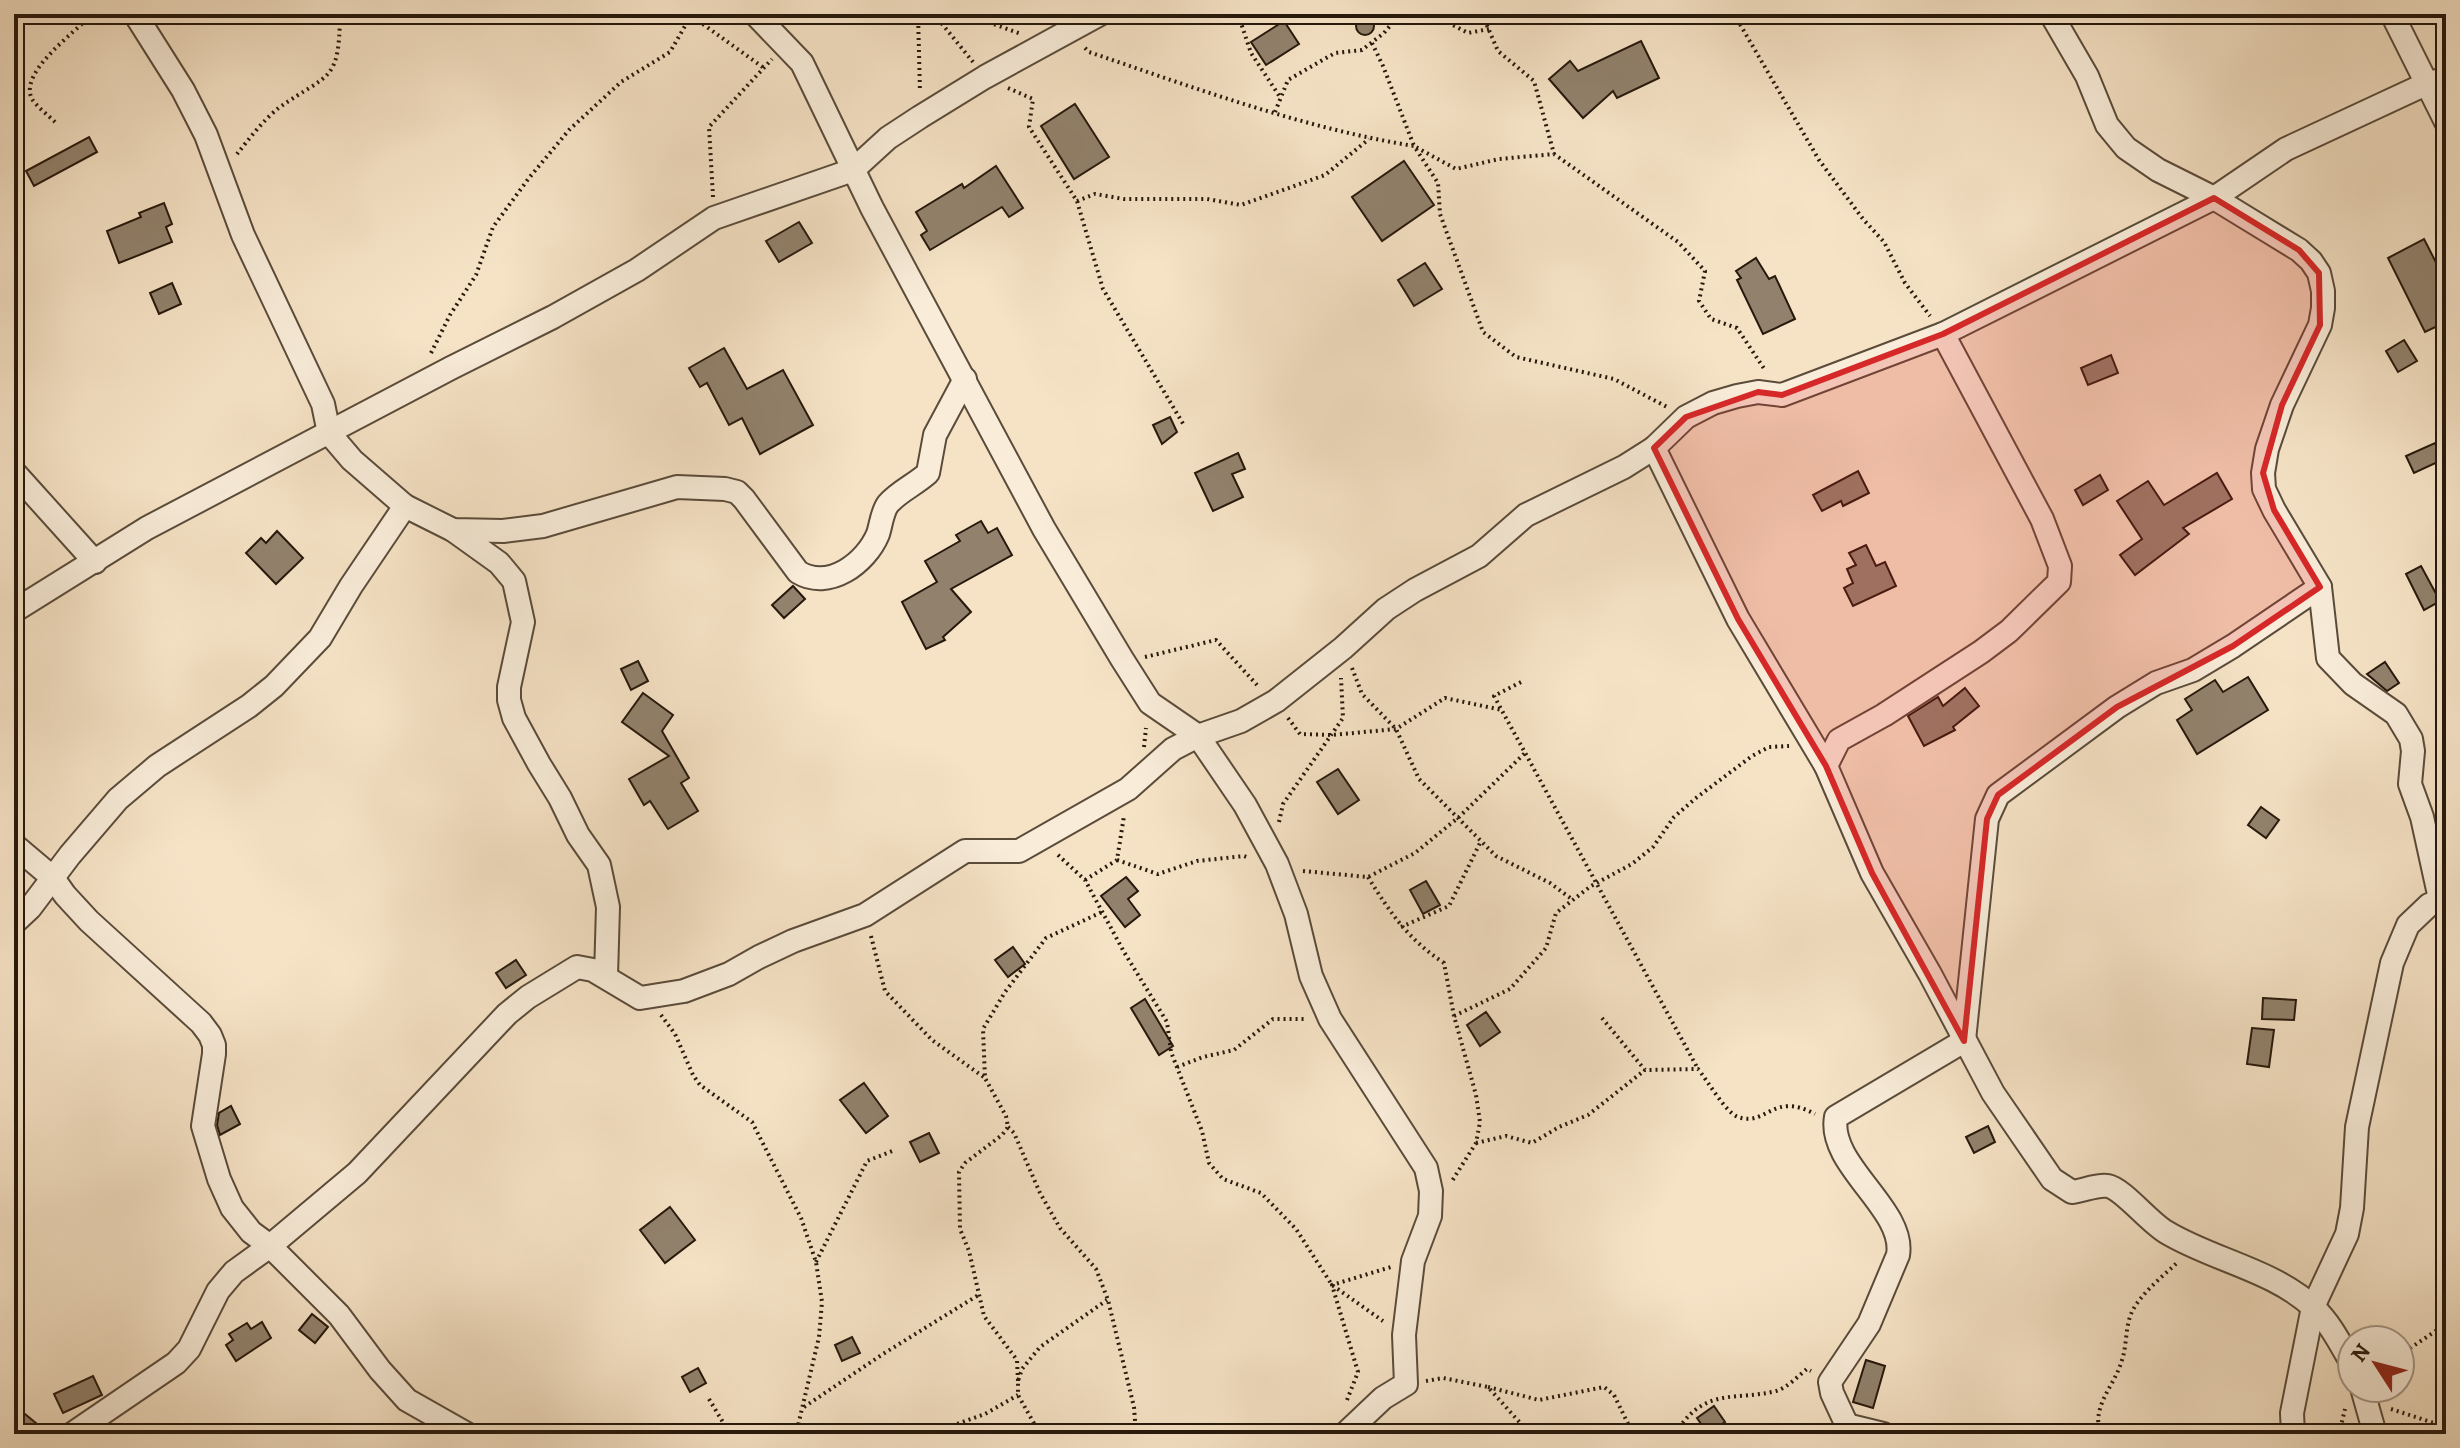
<svg xmlns="http://www.w3.org/2000/svg" width="2460" height="1448" viewBox="0 0 2460 1448" font-family="Alegreya,serif">
	<style>
		.building { fill: #92826d; stroke: #26180c; stroke-width: 2 }
		.lines { fill: none; stroke-linecap: round; stroke-linejoin: round }
		.minor-casing { stroke: #5a4b3a; stroke-width: 26 }
		.path { stroke: #26180c; stroke-width: 4; stroke-dasharray: 2 4; stroke-linecap: butt }
		.minor { stroke: #f9edda; stroke-width: 22 }
		.marked { fill: #d62828; fill-opacity: 0.2; stroke: #d62828; stroke-width: 6; stroke-linejoin: round }
	</style>
	<rect width="100%" height="100%" fill="#f6e3c6"/>
	<filter id="stains"><feTurbulence type="fractalNoise" baseFrequency=".0025" numOctaves="4"/><feColorMatrix values="0 0 0 0 .2 0 0 0 0 .09 0 0 0 0 .02 0 0 0 .5 -.17"/></filter>
	<radialGradient id="worn" r=".72"><stop offset=".6" stop-color="#630" stop-opacity="0"/><stop offset="1" stop-color="#630" stop-opacity=".3"/></radialGradient>
	<g class="building">
		<circle cx="1365" cy="26" r="9"/>
		<polygon points="1284,21 1299,44 1266,65 1251,42"/>
		<polygon points="1641,41 1659,78 1617,98 1613,91 1583,118 1549,79 1570,61 1578,71"/>
		<polygon points="1075,104 1109,157 1074,179 1041,126"/>
		<polygon points="89,137 97,152 34,186 26,171"/>
		<polygon points="1404,161 1434,205 1382,241 1352,197"/>
		<polygon points="996,166 1023,208 1009,217 1002,207 930,250 921,235 927,231 916,212 962,184 964,188"/>
		<polygon points="164,203 172,224 166,227 172,242 119,263 107,231 141,217 139,213"/>
		<polygon points="799,222 812,243 779,262 766,241"/>
		<polygon points="2424,239 2446,282 2446,322 2425,332 2388,258"/>
		<polygon points="1756,258 1769,279 1775,276 1795,319 1763,334 1737,280 1741,278 1736,271"/>
		<polygon points="1425,263 1442,289 1414,306 1398,280"/>
		<polygon points="172,283 181,304 159,314 150,293"/>
		<polygon points="2404,340 2417,361 2398,372 2386,351"/>
		<polygon points="724,348 747,389 783,370 813,425 760,454 742,418 729,425 707,383 700,387 689,368"/>
		<polygon points="2111,355 2118,373 2088,385 2081,368"/>
		<polygon points="1170,417 1177,432 1162,444 1153,425"/>
		<polygon points="2435,443 2442,460 2414,473 2406,456"/>
		<polygon points="1238,453 1245,469 1232,474 1243,497 1213,511 1195,473"/>
		<polygon points="1858,471 1869,493 1843,506 1841,501 1822,511 1813,495"/>
		<polygon points="2217,473 2232,499 2183,528 2189,534 2135,575 2120,555 2142,539 2117,501 2148,481 2164,505"/>
		<polygon points="2100,475 2108,490 2083,505 2075,490"/>
		<polygon points="981,521 988,533 997,528 1012,555 951,589 971,612 943,637 945,640 926,649 902,602 937,582 925,561 960,541 956,535"/>
		<polygon points="277,531 303,558 276,584 246,553 261,538 266,543"/>
		<polygon points="1866,545 1876,566 1885,562 1896,586 1853,606 1844,588 1853,583 1847,569 1856,565 1849,553"/>
		<polygon points="2421,566 2440,601 2424,610 2406,574"/>
		<polygon points="793,586 805,599 784,618 772,605"/>
		<polygon points="638,661 648,681 631,690 621,669"/>
		<polygon points="2385,662 2399,683 2387,691 2367,674"/>
		<polygon points="2248,677 2268,710 2197,754 2177,720 2192,710 2185,699 2215,680 2223,692"/>
		<polygon points="1965,688 1979,706 1953,727 1955,730 1924,746 1908,716 1938,697 1943,706"/>
		<polygon points="643,693 673,715 662,731 689,778 681,783 698,811 668,829 650,801 644,805 629,779 669,756 622,722"/>
		<polygon points="1338,769 1359,800 1338,814 1317,782"/>
		<polygon points="2261,807 2279,820 2266,838 2248,825"/>
		<polygon points="1126,877 1138,891 1128,899 1140,915 1125,927 1101,896"/>
		<polygon points="1426,881 1440,905 1423,914 1410,890"/>
		<polygon points="1013,947 1025,964 1008,977 995,960"/>
		<polygon points="516,960 526,975 506,988 496,973"/>
		<polygon points="2263,998 2296,1000 2294,1020 2262,1019"/>
		<polygon points="1145,999 1173,1046 1159,1055 1131,1008"/>
		<polygon points="1486,1012 1500,1032 1480,1046 1467,1025"/>
		<polygon points="2252,1028 2274,1030 2269,1067 2247,1064"/>
		<polygon points="864,1083 888,1116 866,1133 840,1100"/>
		<polygon points="231,1106 240,1124 220,1135 217,1125 219,1113"/>
		<polygon points="1988,1126 1995,1142 1974,1153 1966,1137"/>
		<polygon points="929,1133 939,1153 920,1162 910,1142"/>
		<polygon points="670,1207 695,1240 665,1263 640,1230"/>
		<polygon points="312,1314 328,1327 315,1343 299,1330"/>
		<polygon points="262,1322 271,1338 236,1361 226,1345 233,1340 229,1334 247,1323 251,1329"/>
		<polygon points="852,1337 860,1353 842,1361 835,1345"/>
		<polygon points="1866,1360 1885,1366 1873,1408 1853,1402"/>
		<polygon points="698,1368 706,1383 690,1392 682,1377"/>
		<polygon points="93,1376 102,1395 63,1413 54,1394"/>
		<polygon points="14,1405 37,1424 29,1434 23,1434 14,1427"/>
		<polygon points="1714,1406 1725,1422 1708,1434 1697,1418"/>
	</g>
	<g class="lines">
		<g class="minor-casing">
			<g id="minor">
				<polyline points="755,14 802,63 872,208 1044,529 1122,659 1150,703 1198,736 1245,805 1277,864 1296,914 1311,976 1330,1019 1426,1168 1431,1191 1430,1216 1413,1261 1404,1335 1406,1384 1383,1398 1345,1434"/>
				<polyline points="2051,14 2087,76 2107,125 2126,148 2158,170 2214,198 2299,250 2311,261 2319,273 2323,291 2323,308 2320,325 2282,405 2267,449 2263,473 2264,489 2274,510 2320,587 2328,658 2353,684 2396,714 2411,739 2413,751 2410,784 2422,817 2440,899"/>
				<polyline points="2392,14 2446,122"/>
				<path d="M1943 334 2042 519 2060 566 2059 582 2009 631 1981 652 1884 715 1839 740 1826 766 1872 873 1930 974 1993 1093 2052 1179 2072 1192C2083 1191 2097 1184 2108 1186 2123 1189 2149 1222 2166 1232 2212 1260 2274 1270 2314 1308 2331 1324 2341 1345 2352 1364"/>
				<polyline points="1654,448 1738,619 1826,766"/>
				<polyline points="14,472 95,562"/>
				<path d="M405 506 453 530 503 531 543 526 677 487 725 489 737 492 744 499 798 572C829 591 866 563 878 534 881 525 882 512 888 504 898 492 916 484 928 473L935 435 965 379"/>
				<polyline points="453,530 499,563 514,581 523,622 509,687 509,700 514,718 539,764 560,798 578,835 599,865 608,907 606,976"/>
				<polyline points="14,611 147,528 451,368 553,317 637,270 714,218 853,170 888,138 920,117 985,77 1100,14"/>
				<polyline points="14,845 53,878 65,895 89,921 201,1023 210,1035 214,1045 214,1054 203,1126 219,1179 232,1208 251,1232 270,1246 339,1315 380,1370 407,1400 467,1434"/>
				<polyline points="14,923 30,908 70,855 118,799 157,766 249,706 274,686 320,638 351,586 405,506 352,460 329,433 323,404 243,235 206,135 183,90 135,14"/>
				<polyline points="1964,1040 1987,819 1998,795 2117,707 2156,683 2193,670 2233,646 2320,587"/>
				<polyline points="2362,1388 2375,1434"/>
				<polyline points="1846,1425 1883,1434"/>
				<polyline points="72,1434 176,1363 189,1349 218,1291 234,1272 270,1246 357,1173 507,1014 528,997 577,967 593,970 640,998 684,991 729,974 759,957 793,941 865,915 965,851 1019,851 1128,789 1173,749 1198,736 1241,721 1276,701 1343,648 1386,609 1415,590 1479,556 1526,515 1624,467 1654,448 1686,417 1713,403 1737,396 1758,392 1782,395 1943,334 2214,198 2286,149 2428,83 2446,79"/>
				<path d="M1851 1434 1832 1393 1830 1382 1869 1324 1898 1255C1906 1209 1827 1165 1836 1117L1964 1041"/>
				<polyline points="2293,1434 2292,1413 2313,1307 2347,1234 2352,1208 2357,1127 2392,963 2408,925 2429,905 2446,898"/>
			</g>
		</g>
		<g class="path">
			<polyline points="918,14 920,92"/>
			<polyline points="934,14 973,62"/>
			<polyline points="966,14 1021,34"/>
			<polyline points="1238,14 1251,53 1280,97"/>
			<polyline points="1432,14 1468,33 1489,29"/>
			<polyline points="1482,14 1498,51 1534,81 1554,154"/>
			<polyline points="1734,14 1819,160 1863,219 1884,242 1905,283 1930,316"/>
			<polyline points="693,17 764,68"/>
			<polyline points="1372,43 1383,66 1414,146 1456,169 1499,159 1554,154 1678,242 1705,271 1699,301 1711,319 1737,328 1765,370"/>
			<path d="M1085 48 1089 52C1195 88 1303 128 1414 146L1438 183 1440 214 1483 332 1516 357 1614 379 1667 407"/>
			<polyline points="1008,88 1033,99 1029,127 1077,201 1103,289 1185,427"/>
			<polyline points="1275,112 1288,80 1335,53 1362,50 1384,33 1400,14"/>
			<path d="M55 122C48 115 37 107 32 99 18 72 76 32 92 14"/>
			<path d="M237 154C249 139 264 119 280 107 330 72 339 83 340 14"/>
			<polyline points="713,197 709,127 772,59"/>
			<polyline points="1077,201 1095,194 1124,199 1207,199 1241,205 1325,175 1369,139"/>
			<polyline points="431,353 450,315 476,275 493,227 529,178 569,130 621,82 670,52 692,14"/>
			<polyline points="1145,657 1216,640 1257,685"/>
			<polyline points="1352,668 1362,694 1396,729 1419,779 1496,856 1550,883 1573,900"/>
			<polyline points="1521,682 1494,696 1698,1069"/>
			<polyline points="1288,718 1300,734 1332,735 1396,729 1445,698 1502,710"/>
			<polyline points="1144,747 1146,728"/>
			<polyline points="1279,822 1283,804 1343,718 1341,678"/>
			<polyline points="1058,855 1085,880 1124,952 1167,1022 1171,1052 1202,1131 1209,1163 1223,1179 1261,1193 1296,1229 1332,1285 1383,1321"/>
			<polyline points="1117,860 1158,874 1197,861 1244,856 1249,858"/>
			<polyline points="1303,871 1368,877 1415,853 1459,817 1525,753"/>
			<path d="M1368 877C1391 914 1408 939 1444 963L1454 1016 1476 1095 1480 1122 1476 1143 1452 1181"/>
			<polyline points="1085,880 1117,860 1124,816"/>
			<polyline points="1401,927 1449,906 1481,841"/>
			<polyline points="871,936 885,991 932,1040 985,1078"/>
			<polyline points="661,1015 675,1034 693,1075 700,1085 752,1122 801,1218 816,1262 822,1302 819,1337 796,1434"/>
			<polyline points="1454,1016 1510,989 1546,948 1556,913 1591,886 1632,864 1653,847 1674,817 1696,798 1752,756 1769,747 1789,746"/>
			<path d="M1602 1018 1645 1070 1698 1069C1707 1080 1726 1113 1738 1117 1767 1127 1772 1091 1815 1114"/>
			<polyline points="1177,1067 1203,1057 1234,1050 1273,1019 1306,1019"/>
			<polyline points="1008,1127 1014,1133 1040,1193 1060,1228 1096,1269 1108,1300 1134,1407 1136,1434"/>
			<polyline points="1476,1143 1506,1136 1532,1143 1559,1127 1588,1115 1645,1070"/>
			<polyline points="816,1262 867,1161 895,1150"/>
			<polyline points="2400,1355 2446,1324"/>
			<polyline points="1018,1381 1017,1360 984,1316 969,1251 960,1229 959,1172 965,1163 1002,1135 1008,1127 1006,1116 985,1078 983,1029 1005,992 1046,938 1102,912"/>
			<polyline points="1426,1381 1443,1378 1488,1387 1530,1434"/>
			<polyline points="1488,1387 1539,1400 1604,1387 1614,1395 1633,1434"/>
			<polyline points="709,1399 730,1434"/>
			<polyline points="1347,1400 1358,1372 1332,1285 1391,1267"/>
			<polyline points="804,1407 883,1354 980,1294"/>
			<polyline points="2391,1409 2446,1427"/>
			<path d="M1679 1428C1707 1387 1737 1401 1776 1391 1787 1388 1798 1376 1807 1369L1811 1371"/>
			<polyline points="929,1434 985,1414 1018,1395"/>
			<polyline points="1040,1434 1018,1395 1018,1381 1022,1369 1040,1347 1107,1300"/>
			<polyline points="1673,1434 1679,1428 1689,1434"/>
			<path d="M2100 1434C2092 1405 2113 1388 2121 1363 2128 1345 2124 1325 2134 1308 2145 1290 2163 1276 2178 1262"/>
			<polyline points="2339,1434 2345,1409"/>
		</g>
		<use href="#minor" class="minor"/>
	</g>
	<path class="marked" d="M2214 198 2299 250 2319 273 2320 325 2282 405 2263 473 2274 510 2320 587 2233 646 2117 707 1998 795 1987 819 1964 1041 1872 873 1826 766 1738 619 1654 448 1686 417 1758 392 1782 395 1943 334Z"/>
	<rect width="2460" height="1448" fill="none" stroke="#f6e3c6" stroke-width="48"/>
	<rect x="16" y="16" width="2428" height="1416" fill="none" stroke="#26180c" stroke-width="4"/>
	<rect x="24" y="24" width="2412" height="1400" fill="none" stroke="#26180c" stroke-width="2"/>
	<g transform="translate(2376 1364) rotate(306)"><circle r="38" fill="#f9edda" stroke="#a59888" stroke-width="2"/>
	<path d="M0-6L14 30L0 20L-14 30Z" fill="#8f2418"/>
	<text y="-12" font-size="22" font-weight="bold" text-anchor="middle" fill="#26180c">N</text>
	</g>
	<rect width="100%" height="100%" filter="url(#stains)"/>
	<rect width="100%" height="100%" fill="url(#worn)"/>
</svg>
